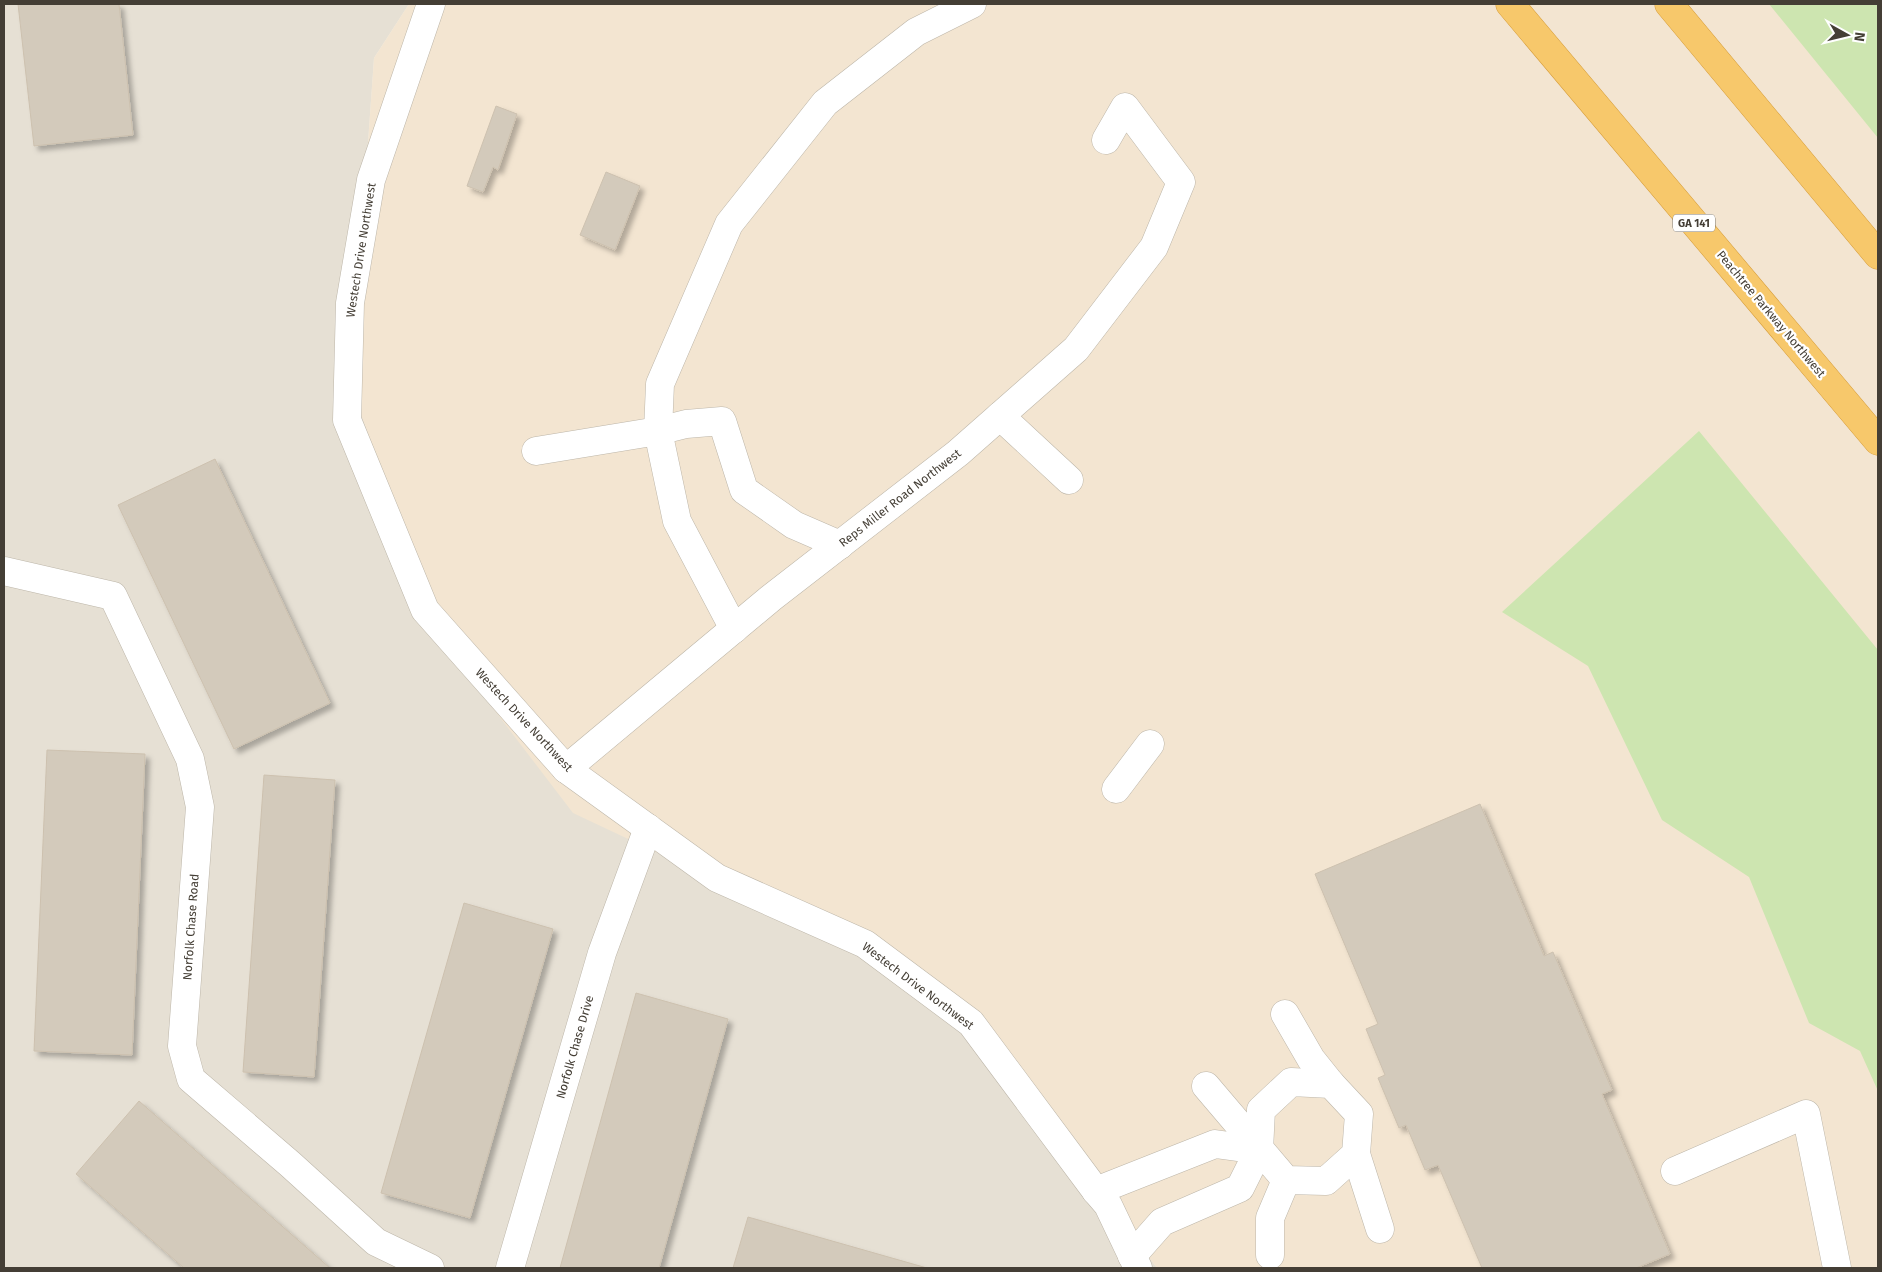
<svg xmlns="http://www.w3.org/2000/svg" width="1882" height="1272" viewBox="0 0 1882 1272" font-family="'Fira Sans',sans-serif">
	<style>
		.residential { fill: #e6e0d4 }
		.commercial { fill: #f3e5d1 }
		.green { fill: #cde5b0 }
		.building { fill: #d3cabb; stroke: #cdc1af; filter: url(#shadow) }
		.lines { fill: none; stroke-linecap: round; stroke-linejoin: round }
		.minor-casing { stroke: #bdb6a9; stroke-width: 29 }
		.highway-casing { stroke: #d69d3b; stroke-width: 29 }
		.minor { stroke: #fff; stroke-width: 28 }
		.highway { stroke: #f7c86b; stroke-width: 28 }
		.labels { text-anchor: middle; stroke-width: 4.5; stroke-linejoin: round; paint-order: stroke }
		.shield { fill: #fff; stroke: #7c7872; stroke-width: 1 }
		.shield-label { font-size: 11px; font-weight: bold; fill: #443e35 }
		.street-label { font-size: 12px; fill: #443e35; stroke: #fff }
	</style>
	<defs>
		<filter id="shadow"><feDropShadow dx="4.5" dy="4.5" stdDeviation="2.5" flood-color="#0004"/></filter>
	</defs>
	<rect width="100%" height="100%" fill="#f2eee5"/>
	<polygon class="residential" points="4,4 409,4 374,58 351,384 946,989 1157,1268 4,1268"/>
	<polygon class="commercial" points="409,4 1878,4 1878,1268 1157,1268 946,989 573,813 434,631 351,384 374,58"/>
	<g class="green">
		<polygon points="1769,4 1878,4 1878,138"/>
		<polygon points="1699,431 1878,650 1878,1091 1860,1051 1809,1023 1749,877 1662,820 1588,666 1502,612"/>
	</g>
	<g class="building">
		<polygon points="18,4 119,4 133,135 34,146"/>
		<polygon points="496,106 517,114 498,170 493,167 483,192 467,186"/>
		<polygon points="606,172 640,186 615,250 580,235"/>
		<polygon points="215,459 330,703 234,749 118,505"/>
		<polygon points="47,750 145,754 132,1055 34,1051"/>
		<polygon points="264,775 335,780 314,1077 243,1072"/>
		<polygon points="1480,804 1544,956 1553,952 1612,1090 1602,1094 1670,1254 1636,1268 1482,1268 1438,1165 1425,1170 1406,1125 1399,1128 1378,1078 1385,1075 1366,1029 1378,1024 1315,874"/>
		<polygon points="464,903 553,929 470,1218 381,1193"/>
		<polygon points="636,993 728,1019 659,1268 560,1268"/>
		<polygon points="139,1101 330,1268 184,1268 76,1174"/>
		<polygon points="748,1217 927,1268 733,1268"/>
	</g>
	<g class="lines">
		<g class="minor-casing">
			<g id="minor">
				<polyline points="431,4 371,180 350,303 347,420 425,610 566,769 717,878 865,944 971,1023 1096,1191 1108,1205 1138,1268"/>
				<polyline points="1000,416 1069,480"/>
				<polyline points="536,451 658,431 686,424 722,421 744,490 794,525 840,545"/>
				<polyline points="4,571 113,596 190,759 200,807 182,1046 191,1079 290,1164 376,1242 430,1268"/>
				<polyline points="734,629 677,521 658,431 660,384 729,224 825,103 916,32 972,4"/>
				<polyline points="566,769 771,598 958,453 1076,349 1154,247 1181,182 1125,107 1106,140"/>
				<polyline points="1116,789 1150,744"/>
				<polyline points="1285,1014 1311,1059 1331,1084"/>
				<polyline points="1356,1154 1380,1229"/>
				<polyline points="1675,1171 1806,1114 1837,1268"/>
				<polyline points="1096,1191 1215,1144 1259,1150"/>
				<polyline points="1270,1255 1270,1218 1286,1180"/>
				<polyline points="1132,1256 1162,1222 1240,1188 1259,1150 1261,1110 1291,1082 1331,1084 1359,1114 1356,1154 1326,1181 1286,1180 1206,1086"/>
				<polyline points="510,1268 602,953 648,828"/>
			</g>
		</g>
		<g class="highway-casing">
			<g id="highway">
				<polyline points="1510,4 1878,441"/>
				<polyline points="1669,4 1878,255"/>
			</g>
		</g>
		<use href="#minor" class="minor"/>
		<use href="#highway" class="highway"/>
	</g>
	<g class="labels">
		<rect class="shield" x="1673" y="214.5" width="42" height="17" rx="4"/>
		<g class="shield-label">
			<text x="1694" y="227">GA 141</text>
		</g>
		<g class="street-label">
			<text transform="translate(361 250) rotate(-81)" y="4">Westech Drive Northwest</text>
			<text transform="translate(1771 314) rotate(50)" y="4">Peachtree Parkway Northwest</text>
			<text transform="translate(900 498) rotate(-38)" y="4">Reps Miller Road Northwest</text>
			<text transform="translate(524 720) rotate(47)" y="4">Westech Drive Northwest</text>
			<text transform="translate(191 927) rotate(-86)" y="4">Norfolk Chase Road</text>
			<text transform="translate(918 986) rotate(37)" y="4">Westech Drive Northwest</text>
			<text transform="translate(575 1047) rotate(-74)" y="4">Norfolk Chase Drive</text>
		</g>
	</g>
	<rect width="1882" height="1272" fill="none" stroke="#443e35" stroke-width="10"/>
	<g transform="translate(1847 35) rotate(98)" stroke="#ffffff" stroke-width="4" paint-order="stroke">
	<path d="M0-4L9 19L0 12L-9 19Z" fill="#443e35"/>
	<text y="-8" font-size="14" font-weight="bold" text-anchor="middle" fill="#443e35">N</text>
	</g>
</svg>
